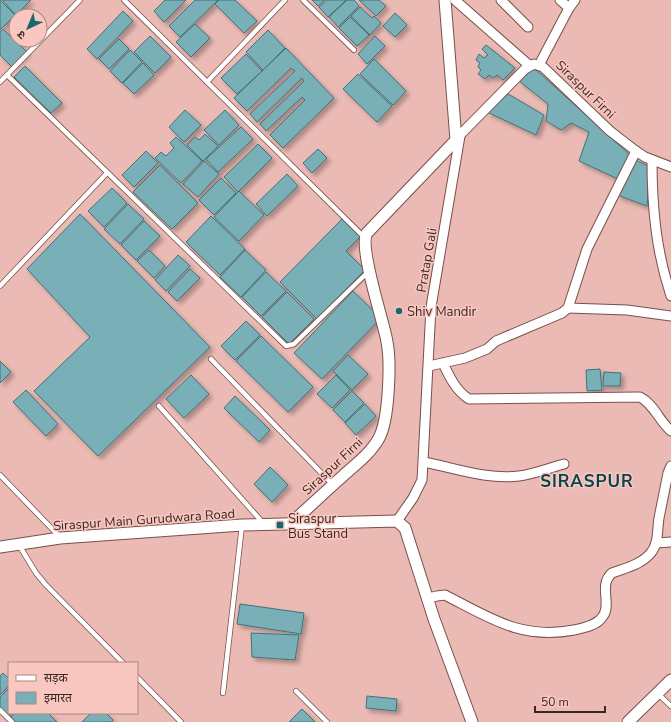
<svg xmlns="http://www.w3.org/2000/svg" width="671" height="722" viewBox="0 0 671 722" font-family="'Nunito Sans','Noto Sans Devanagari',sans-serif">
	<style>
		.building { fill: #79afb7; stroke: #3e737b; filter: url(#shadow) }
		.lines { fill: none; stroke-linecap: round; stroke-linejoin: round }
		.service-casing { stroke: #794f4a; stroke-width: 6 }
		.minor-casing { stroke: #794f4a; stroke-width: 11 }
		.tertiary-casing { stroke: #794f4a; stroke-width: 13 }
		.service { stroke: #fff; stroke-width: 4.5 }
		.minor { stroke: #fff; stroke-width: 9 }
		.tertiary { stroke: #fff; stroke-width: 11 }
		.poi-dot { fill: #1a6670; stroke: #f9c7c0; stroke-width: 1.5 }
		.labels { text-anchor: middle; stroke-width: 3; stroke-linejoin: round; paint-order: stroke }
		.street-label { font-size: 13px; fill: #3a2724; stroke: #f9c7c0 }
		.poi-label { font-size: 13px; fill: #3a2724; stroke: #f9c7c0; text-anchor: start }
		.district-label { font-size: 17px; font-weight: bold; letter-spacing: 1px; fill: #03454c; stroke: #f9c7c0 }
	</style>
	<defs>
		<filter id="shadow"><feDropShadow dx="3.5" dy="3.5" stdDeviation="2" flood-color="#0004"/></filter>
	</defs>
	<rect width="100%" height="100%" fill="#ebbab4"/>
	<g class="building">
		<polygon points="0,0 15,15 0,30"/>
		<polygon points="2,0 31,0 16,15"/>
		<polygon points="165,0 186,0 164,22 154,11"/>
		<polygon points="195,0 218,0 180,37 169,26"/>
		<polygon points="219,0 235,0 257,21 244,33 215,4"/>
		<polygon points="312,0 325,0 318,6"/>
		<polygon points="327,0 346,0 328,17 319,7"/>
		<polygon points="347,0 354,0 359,6 338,27 329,17"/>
		<polygon points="359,0 379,0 386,6 376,16"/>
		<polygon points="360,7 372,18 374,16 381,23 370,35 351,16"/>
		<polygon points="123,11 133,21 97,59 87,49"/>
		<polygon points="395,13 407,25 395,37 383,26"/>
		<polygon points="350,17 369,35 357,46 339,28"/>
		<polygon points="195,24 210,38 191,57 176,42"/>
		<polygon points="3,29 27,52 12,67 0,55 0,32"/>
		<polygon points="268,30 285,48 263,70 246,52"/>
		<polygon points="150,36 171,57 155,73 134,52"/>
		<polygon points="375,36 385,46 367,64 358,54"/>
		<polygon points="119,39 129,49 109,69 99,59"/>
		<polygon points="486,45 515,68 503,80 497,75 493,78 489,75 485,79 478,74 481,70 478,67 480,63 476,60 479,54 484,58 488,55 482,49"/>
		<polygon points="286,48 334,98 283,148 270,135 305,100 302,97 266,131 260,124 304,81 302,78 257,122 250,114 295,71 291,68 247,111 234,98"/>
		<polygon points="130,50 142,62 122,83 110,71"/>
		<polygon points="246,54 262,71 237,94 221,78"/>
		<polygon points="374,59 406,91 393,105 360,74"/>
		<polygon points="143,63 154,75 134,94 123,83"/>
		<polygon points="25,66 62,103 51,113 14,77"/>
		<polygon points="534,68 630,155 618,179 579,161 589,132 571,123 561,130 546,121 548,104 519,81"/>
		<polygon points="358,74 392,106 377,122 343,89"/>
		<polygon points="508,94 544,115 536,135 487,112"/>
		<polygon points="185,110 201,125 184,142 169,127"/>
		<polygon points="225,110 239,125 219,145 204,130"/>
		<polygon points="241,127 253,139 218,172 206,159"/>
		<polygon points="205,134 218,146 203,161 187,145 195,137 199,140"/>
		<polygon points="176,137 202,161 181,183 155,158 161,152 166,156 174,148 170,143"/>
		<polygon points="258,144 272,158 238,192 224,177"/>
		<polygon points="318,149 327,158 312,173 303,163"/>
		<polygon points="146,151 158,163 134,187 122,175"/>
		<polygon points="634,159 650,167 647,206 617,195"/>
		<polygon points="204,161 219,174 198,197 183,184"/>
		<polygon points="160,165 198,203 172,229 133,192"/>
		<polygon points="287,174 298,186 267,216 256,204"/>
		<polygon points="221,178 236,193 214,215 199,200"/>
		<polygon points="112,188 127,203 104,227 88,211"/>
		<polygon points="239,191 264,215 239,241 214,217"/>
		<polygon points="128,204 144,219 120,244 104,229"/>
		<polygon points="80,214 210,347 98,456 34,391 90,337 27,269"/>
		<polygon points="211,216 245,249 220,275 186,242"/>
		<polygon points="342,219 360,237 346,251 365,270 317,319 280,282"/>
		<polygon points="144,221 160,236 136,260 121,245"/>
		<polygon points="149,250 165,266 154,278 137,261"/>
		<polygon points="245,250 266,270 241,297 220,277"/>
		<polygon points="178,255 190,266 166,291 155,280"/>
		<polygon points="190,269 200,278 177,301 168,292"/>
		<polygon points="266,272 286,291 261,316 242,297"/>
		<polygon points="353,291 381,318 322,379 294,353"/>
		<polygon points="287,292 314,319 289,344 262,317"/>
		<polygon points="246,321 260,335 235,360 221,346"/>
		<polygon points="261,336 313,387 288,412 236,361"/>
		<polygon points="348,355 368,374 352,390 333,371"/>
		<polygon points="0,361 11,372 0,383"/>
		<polygon points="600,369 602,390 587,391 586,370"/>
		<polygon points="604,372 621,373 620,386 603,386"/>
		<polygon points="191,375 209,394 184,418 166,399"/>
		<polygon points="336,375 350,390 332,408 317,394"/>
		<polygon points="26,390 58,424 46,436 13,402"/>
		<polygon points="352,391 364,403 345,422 333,410"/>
		<polygon points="235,396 270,430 259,442 224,408"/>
		<polygon points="365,404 376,416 356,435 345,423"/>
		<polygon points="270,467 288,485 272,502 254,484"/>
		<polygon points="240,604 304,613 301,634 237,624"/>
		<polygon points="251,633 299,635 295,660 252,657"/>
		<polygon points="3,673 9,679 9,685 0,695 0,676"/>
		<polygon points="9,688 9,713 12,713 8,717 0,710 0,697"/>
		<polygon points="367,696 397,699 396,711 366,708"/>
		<polygon points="302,709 315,722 289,722"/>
		<polygon points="15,713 48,713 57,722 15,722 11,717"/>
		<polygon points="91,713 106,713 113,720 112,722 82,722"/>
	</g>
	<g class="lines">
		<g class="service-casing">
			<g id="service">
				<polyline points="124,0 364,237"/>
				<polyline points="303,0 354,50"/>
				<polyline points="7,75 286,346 294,344 368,272"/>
				<polyline points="0,82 80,0"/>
				<polyline points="207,82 285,0"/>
				<polyline points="0,286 107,173"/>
				<polyline points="211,359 333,485"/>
				<polyline points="159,406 264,524"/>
				<polyline points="0,475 59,536"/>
				<polyline points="19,545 36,573 46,585 123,663"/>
				<polyline points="137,677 181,722"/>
				<polyline points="296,691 327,722"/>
				<polyline points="223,693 242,525"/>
				<polyline points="657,693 671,706"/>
				<polyline points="0,710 12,722"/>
			</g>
		</g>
		<g class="minor-casing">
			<g id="minor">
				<polyline points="455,0 530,66"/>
				<polyline points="501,0 528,27"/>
				<polyline points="560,0 569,8"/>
				<polyline points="539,65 569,8 575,0"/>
				<polyline points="456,139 525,69 534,64 543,67 610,131 636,151 645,157 671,167"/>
				<path d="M652 160C652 207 656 251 671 296"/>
				<polyline points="568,308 627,310 671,316"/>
				<path d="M443 363C449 376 456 391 469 399L640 397C654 404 659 421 671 431"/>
				<polyline points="429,366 465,358 487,349 496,341 562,313 568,308 587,249 636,151"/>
				<path d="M424 462C455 468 487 480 519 476 534 474 549 468 564 464"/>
				<polyline points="397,521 413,498 422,480 431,307 460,136"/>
				<polyline points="656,543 671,542"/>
				<path d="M428 598 437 596 445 595C490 618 521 640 574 630 584 628 598 625 603 616 612 604 598 585 612 573 625 568 640 565 650 554 659 544 657 530 659 518 662 503 665 488 668 473L671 466"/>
			</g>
		</g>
		<g class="tertiary-casing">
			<g id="tertiary">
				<path d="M290 524C308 508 326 491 344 475 356 464 371 453 379 438 389 420 391 362 387 342 384 322 358 247 367 233L456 140 445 0"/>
				<polyline points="0,547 60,538 242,525 397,521 405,528 434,619 472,722"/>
				<polyline points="628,722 671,680"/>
			</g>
		</g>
		<use href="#service" class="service"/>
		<use href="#minor" class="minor"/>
		<use href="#tertiary" class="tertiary"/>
	</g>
	<g class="poi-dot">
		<circle cx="399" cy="311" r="4"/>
		<rect x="276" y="521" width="8" height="8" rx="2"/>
	</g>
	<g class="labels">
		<g class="street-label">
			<text transform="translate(586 89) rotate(44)" y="5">Siraspur Firni</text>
			<text transform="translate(426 260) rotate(-80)" y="5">Pratap Gali</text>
			<text transform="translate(332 466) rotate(-43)" y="5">Siraspur Firni</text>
			<text transform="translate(144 519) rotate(-4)" y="5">Siraspur Main Gurudwara Road</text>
		</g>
		<g class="poi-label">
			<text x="407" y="316">Shiv Mandir</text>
			<text x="288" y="523">Siraspur<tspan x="288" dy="15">Bus Stand</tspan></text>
		</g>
		<g class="district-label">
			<text x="587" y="487">SIRASPUR</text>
		</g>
	</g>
	<rect x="8" y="662" width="130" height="52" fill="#f9c7c0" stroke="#ad8782"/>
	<rect x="16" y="675" width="20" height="6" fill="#ffffff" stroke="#ad8782"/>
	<text x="44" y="682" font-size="12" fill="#3a2724">सड़क</text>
	<rect x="16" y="692" width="20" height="12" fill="#79afb7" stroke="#ad8782"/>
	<text x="44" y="702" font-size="12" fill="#3a2724">इमारत</text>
	<g transform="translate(28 28) rotate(224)"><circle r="19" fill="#f9c7c0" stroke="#ad8782"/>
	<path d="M0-3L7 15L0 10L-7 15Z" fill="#1a6670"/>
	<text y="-6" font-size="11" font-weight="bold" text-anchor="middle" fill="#3a2724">उ</text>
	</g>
	<path d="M535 706v6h70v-6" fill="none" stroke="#3a2724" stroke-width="2"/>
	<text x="541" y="706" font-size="12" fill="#3a2724" stroke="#f9c7c0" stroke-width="3" paint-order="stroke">50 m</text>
</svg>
